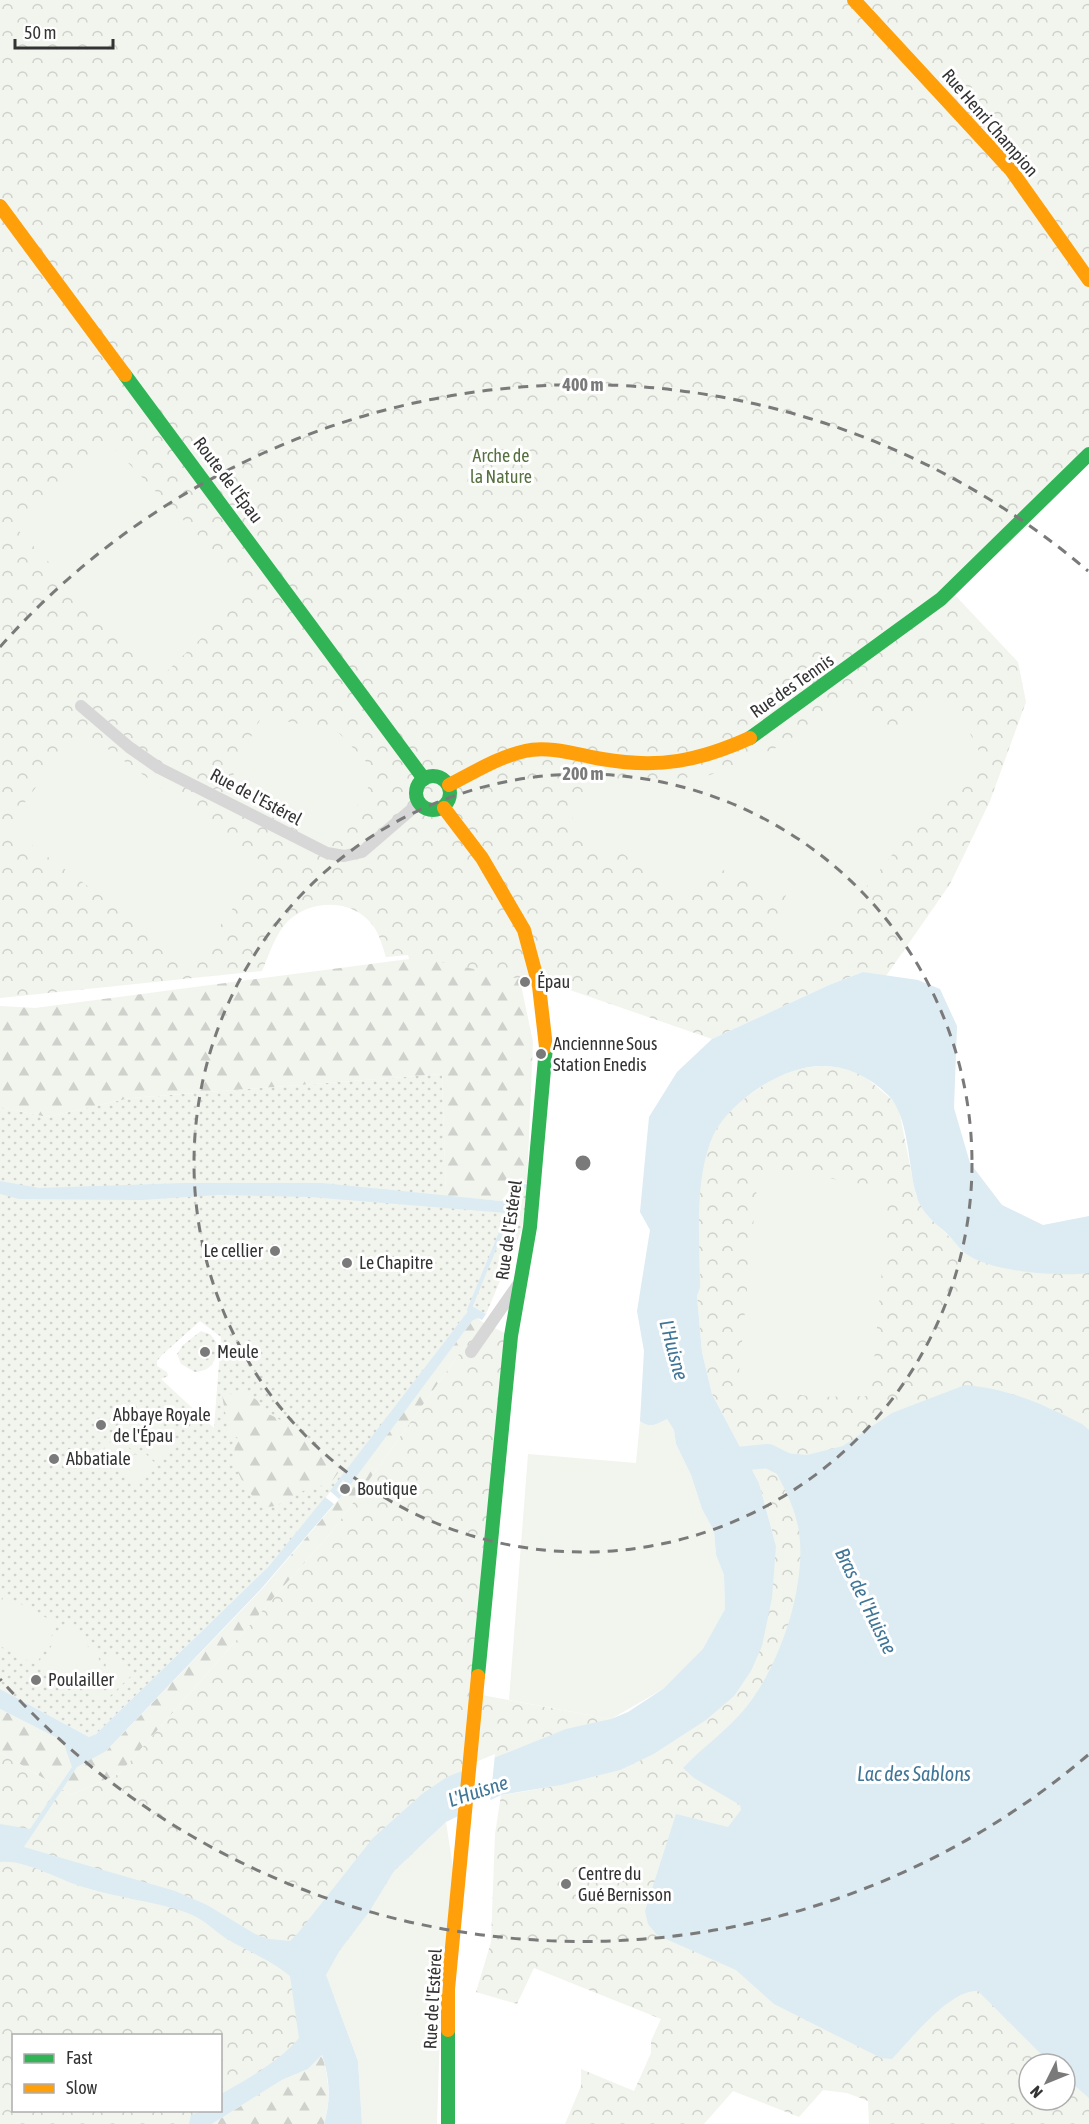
<svg xmlns="http://www.w3.org/2000/svg" width="1089" height="2124" viewBox="0 0 1089 2124" font-family="'Asap Condensed',sans-serif">
	<style>
		.grass { fill: url(#grass-dots); fill-rule: evenodd }
		.forest { fill: url(#forest-firs) }
		.park { fill: url(#park-crowns); fill-rule: evenodd }
		.garden { fill: #f1f5ed }
		.water { fill: #ddebf3 }
		.pier { fill: #fff }
		.lines { fill: none; stroke-linecap: round; stroke-linejoin: round }
		.stream { stroke: #ddebf3; stroke-width: 4 }
		.river { stroke: #ddebf3; stroke-width: 24 }
		.street { stroke: #d7d7d7; stroke-width: 12 }
		.fast { stroke: #30b455; stroke-width: 14 }
		.slow { stroke: #ff9f0a; stroke-width: 14 }
		.ring { fill: none; stroke: #7a7a7a; stroke-width: 3; stroke-dasharray: 10 8 }
		.poi-dot { fill: #7a7a7a; stroke: #fff; stroke-width: 2 }
		.labels { text-anchor: middle; stroke-width: 6; stroke-linejoin: round; paint-order: stroke }
		.street-label { font-size: 18px; fill: #333; stroke: #fff }
		.park-label { font-size: 18px; fill: #56703f; stroke: #fff }
		.poi-label { font-size: 18px; fill: #333; stroke: #fff; text-anchor: start }
		.water-label { font-size: 20px; font-style: italic; fill: #3f7597; stroke: #fff }
		.centre { fill: #7a7a7a; stroke: #fff; stroke-width: 3 }
		.ring-label { font-size: 18px; text-anchor: middle; font-weight: bold; fill: #7a7a7a; stroke: #fff; stroke-width: 6; stroke-linejoin: round; paint-order: stroke }
	</style>
	<defs>
		<pattern id="grass-dots" width="8" height="8" patternUnits="userSpaceOnUse" patternTransform="scale(1.5)"><rect width="8" height="8" fill="#f1f5ed"/><path d="M2 2h.1M6 6h.1" fill="none" stroke="#cfd2cc" stroke-width="1.8" stroke-linecap="round"/></pattern>
		<pattern id="forest-firs" width="22" height="20" patternUnits="userSpaceOnUse" patternTransform="scale(1.5)"><rect width="22" height="20" fill="#f1f5ed"/><path d="M5 1l3.5 6h-7zM16 11l3.5 6h-7z" fill="#cfd2cc"/></pattern>
		<pattern id="park-crowns" width="20" height="18" patternUnits="userSpaceOnUse" patternTransform="scale(1.5)"><rect width="20" height="18" fill="#f1f5ed"/><path d="M2 6a3 3 0 1 1 6 0M12 15a3 3 0 1 1 6 0" fill="none" stroke="#cfd2cc"/></pattern>
	</defs>
	<rect width="100%" height="100%" fill="#fff"/>
	<g class="grass">
		<path d="M442 1074 446 1196 506 1213 520 1187 528 1189 522 1229 486 1314 472 1306 331 1491 269 1566 96 1734 89 1737 0 1689V1107L47 1117 130 1098ZM200 1321 221 1337 214 1428 161 1379 168 1376 167 1372 157 1366V1361L162 1355Z"/>
		<path d="M201 1331 210 1334 217 1343C217 1359 213 1371 195 1372L181 1364 177 1354 183 1345Z"/>
	</g>
	<g class="forest">
		<polygon points="398,912 507,918 533,1042 527,1183 517,1182 501,1201 446,1196 442,1074 130,1098 47,1117 0,1107 0,1006 35,1008 409,959"/>
		<polygon points="478,1318 482,1322 335,1528 119,1774 71,1795 0,1752 0,1709 63,1741 69,1752 106,1751 262,1589 339,1499 341,1495 335,1490 344,1479 350,1484 472,1321"/>
		<path d="M242 1393C253 1395 263 1404 268 1414 291 1422 307 1446 331 1450L338 1473 330 1484C322 1486 310 1487 303 1491 272 1507 266 1520 243 1482 234 1466 231 1455 238 1438L229 1433 222 1395Z"/>
		<path d="M322 2055C329 2079 331 2100 324 2124H212L282 2080 308 2069Z"/>
	</g>
	<g class="park">
		<path d="M0 0H1089V454L952 592 1018 662 1026 702 990 801 950 884 886 976 863 972 829 985 712 1039 567 989 408 955 386 957C383 948 380 936 374 927 355 899 312 898 288 921 275 934 269 955 262 971L0 998Z"/>
		<path d="M822 1066 847 1068 863 1075 898 1105 916 1196 927 1215 966 1253 987 1263 1037 1272 1089 1273V2124H869L868 2101 847 2093 823 2090 799 2117 733 2091 704 2124H565L581 2086V2069L634 2091 651 2053V2041L661 2019 534 1968 517 2004 476 1992 491 1942 495 1834 501 1795C554 1787 604 1778 652 1755L776 1546 759 1483 712 1394 702 1352 697 1296 700 1288C700 1241 691 1165 717 1125 726 1112 742 1100 755 1091 776 1076 795 1067 822 1066ZM1029 2064H1065V2100H1029Z"/>
		<polygon points="482,1322 511,1336 476,1694 611,1719 445,1799 313,2036 220,2110 220,2036 14,2036 14,2110 220,2111 204,2124 0,2124 0,1752 71,1795 119,1774 335,1528"/>
	</g>
	<g class="garden">
		<polygon points="108,442 251,590 160,678 17,529"/>
		<polygon points="849,692 879,730 890,738 926,706 953,700 981,755 975,780 946,800 933,804 826,937 815,946 795,941 780,926 786,894 707,864 702,891 685,894 620,852 590,843 572,826 573,799 589,788 710,775 783,745"/>
		<polygon points="262,716 339,733 371,767 371,783 342,831 313,838 238,800 233,771"/>
		<polygon points="79,728 265,864 193,963 7,827"/>
		<polygon points="758,1175 811,1175 889,1189 871,1396 813,1397 738,1384"/>
		<polygon points="142,1408 159,1424 144,1440 139,1435 134,1440 122,1429"/>
		<path d="M667 1419 674 1430 676 1444 691 1475 702 1509 714 1531 716 1555 724 1575 725 1609 704 1649 663 1689 611 1719 509 1700 528 1454 636 1463 640 1421C650 1429 657 1424 667 1419Z"/>
		<polygon points="161,1426 179,1443 159,1463 147,1451 151,1446 146,1441"/>
		<polygon points="121,1431 132,1442 128,1447 133,1452 117,1469 100,1453"/>
		<polygon points="145,1453 157,1465 136,1487 119,1470 135,1454 140,1458"/>
		<polygon points="4,1595 58,1624 36,1665 0,1646 0,1606"/>
		<polygon points="71,1621 74,1633 86,1636 88,1647 98,1652 104,1700 39,1667 63,1626"/>
		<polygon points="109,1656 122,1659 133,1674 109,1697 105,1658"/>
		<polygon points="446,1822 453,1868 441,2000 437,2124 362,2124 358,2061 326,1975 340,1950 369,1912 394,1871"/>
	</g>
	<g class="water">
		<path d="M863 972 918 980 940 989 957 1026 954 1108 970 1163 1002 1205 1043 1225 1089 1216V1273C1059 1277 989 1272 965 1253 957 1246 951 1237 943 1230 931 1220 920 1210 916 1194 908 1166 909 1115 888 1095 846 1054 798 1060 753 1092 734 1106 718 1121 710 1143 694 1188 700 1241 700 1288L697 1296 702 1352 712 1394 759 1483 776 1546 772 1598 762 1646 751 1671 734 1696 706 1720 652 1755 620 1770 561 1785 501 1795 446 1822 394 1871 369 1912 340 1950 326 1975 358 2061 362 2124H324C331 2101 330 2078 322 2055L308 2069 282 2080 212 2124H189L191 2115 201 2111 220 2110 221 2094C247 2079 279 2062 299 2038L290 1976C271 1960 249 1952 227 1939 212 1929 203 1918 185 1912 153 1901 119 1898 87 1888 60 1881 26 1859 0 1862V1824L30 1829 72 1767 63 1741 0 1709V1689L89 1737 96 1734 269 1566 325 1497 334 1504 261 1589 106 1751 77 1767 24 1847 175 1891 207 1905 255 1934 269 1939 290 1941 298 1933 373 1838 422 1794 447 1777 566 1729 611 1719 628 1712 663 1689 703 1649 725 1609 724 1575 716 1555 714 1531 702 1509 691 1475 676 1444 674 1430 667 1419C657 1424 650 1429 640 1421L644 1351 637 1311 650 1230 640 1212 649 1117 677 1072 712 1039 829 985Z"/>
		<polygon points="0,1181 39,1188 186,1183 322,1183 501,1201 509,1198 517,1182 529,1185 528,1189 520,1187 507,1213 310,1197 218,1195 141,1200 19,1199 0,1194"/>
		<polygon points="472,1306 486,1314 482,1320 478,1318 472,1321 350,1485 343,1480 336,1490 342,1495 339,1499 330,1491"/>
		<path d="M965 1385C1010 1389 1042 1404 1082 1424L1089 1430V2098L1065 2077V2064H1051L978 1991C950 1989 911 2039 892 2059L881 2058 774 2004 736 1970 657 1935 648 1924 645 1911 676 1814 728 1827 741 1810 740 1805 694 1778 683 1768C702 1748 725 1732 743 1711 779 1669 807 1587 799 1532 795 1504 780 1481 768 1456L772 1452 807 1455 843 1446 892 1413Z"/>
	</g>
	<polygon class="pier" points="495,1754 490,1803 469,1813 461,1768"/>
	<g class="lines">
		<polyline class="stream" points="469,1310 519,1189"/>
		<polyline class="river" points="718,1461 768,1456 796,1470"/>
		<g class="street">
			<polyline points="81,706 129,747 159,768 327,853 344,856 362,852 419,803"/>
			<polyline points="471,1352 517,1286"/>
		</g>
		<g class="fast">
			<polyline points="125,375 424,779"/>
			<polyline points="750,738 941,599 1089,454"/>
			<circle cx="433" cy="793" r="17"/>
			<polyline points="478,1676 511,1336 530,1227 546,1047"/>
			<polyline points="448,2030 448,2124"/>
		</g>
		<g class="slow">
			<polyline points="854,0 1011,170 1089,280"/>
			<polyline points="0,206 125,375"/>
			<path d="M449 785C473 773 498 757 525 751 548 745 579 755 602 759 659 769 699 761 750 738"/>
			<polyline points="444,808 482,858 524,930 539,986 546,1047"/>
			<polyline points="448,2030 448,1989 478,1676"/>
		</g>
	</g>
	<g class="ring">
		<circle cx="583" cy="1163" r="389"/>
		<path d="M1088 1755A778 778 0 0 1 0 1679M0 647A778 778 0 0 1 1088 571"/>
	</g>
	<g class="poi-dot">
		<circle cx="525" cy="982" r="6"/>
		<circle cx="541" cy="1054" r="6"/>
		<circle cx="275" cy="1251" r="6"/>
		<circle cx="347" cy="1263" r="6"/>
		<circle cx="205" cy="1352" r="6"/>
		<circle cx="101" cy="1425" r="6"/>
		<circle cx="54" cy="1459" r="6"/>
		<circle cx="345" cy="1489" r="6"/>
		<circle cx="36" cy="1680" r="6"/>
		<circle cx="566" cy="1884" r="6"/>
	</g>
	<g class="labels">
		<g class="street-label">
			<text transform="translate(990 123) rotate(49)" y="6">Rue Henri Champion</text>
			<text transform="translate(228 480) rotate(53)" y="6">Route de l'Épau</text>
			<text transform="translate(792 686) rotate(-35)" y="6">Rue des Tennis</text>
			<text transform="translate(256 797) rotate(28)" y="6">Rue de l'Estérel</text>
			<text transform="translate(509 1230) rotate(-82)" y="6">Rue de l'Estérel</text>
			<text transform="translate(433 1999) rotate(-87)" y="6">Rue de l'Estérel</text>
		</g>
		<g class="park-label">
			<text x="501" y="462">Arche de<tspan x="501" dy="21">la Nature</tspan></text>
		</g>
		<g class="poi-label">
			<text x="537" y="988">Épau</text>
			<text x="553" y="1050">Anciennne Sous<tspan x="553" dy="21">Station Enedis</tspan></text>
			<text x="263" y="1257" text-anchor="end">Le cellier</text>
			<text x="359" y="1269">Le Chapitre</text>
			<text x="217" y="1358">Meule</text>
			<text x="113" y="1421">Abbaye Royale<tspan x="113" dy="21">de l'Épau</tspan></text>
			<text x="66" y="1465">Abbatiale</text>
			<text x="357" y="1495">Boutique</text>
			<text x="48" y="1686">Poulailler</text>
			<text x="578" y="1880">Centre du<tspan x="578" dy="21">Gué Bernisson</tspan></text>
		</g>
		<g class="water-label">
			<text transform="translate(674 1350) rotate(75)" y="7">L'Huisne</text>
			<text transform="translate(866 1601) rotate(64)" y="7">Bras de l'Huisne</text>
			<text x="914" y="1781">Lac des Sablons</text>
			<text transform="translate(478 1791) rotate(-18)" y="7">L'Huisne</text>
		</g>
	</g>
	<circle cx="583" cy="1163" r="9" class="centre"/>
	<g class="ring-label">
		<text x="583" y="391">400 m</text>
		<text x="583" y="780">200 m</text>
	</g>
	<rect x="12" y="2034" width="210" height="78" fill="#ffffff" stroke="#adadad" stroke-width="1.5"/>
	<rect x="24" y="2054" width="30" height="9" fill="#30b455" stroke="#adadad" stroke-width="1.5"/>
	<text x="66" y="2064" font-size="18" fill="#333333">Fast</text>
	<rect x="24" y="2084" width="30" height="9" fill="#ff9f0a" stroke="#adadad" stroke-width="1.5"/>
	<text x="66" y="2094" font-size="18" fill="#333333">Slow</text>
	<g transform="translate(1047 2082) rotate(227)"><circle r="28" fill="#ffffff" stroke="#adadad" stroke-width="1.5"/>
	<path d="M0-4.5L10 22L0 15L-10 22Z" fill="#7a7a7a"/>
	<text y="-9" font-size="16" font-weight="bold" text-anchor="middle" fill="#333333">N</text>
	</g>
	<path d="M15 39v9h98v-9" fill="none" stroke="#333333" stroke-width="3"/>
	<text x="24" y="39" font-size="18" fill="#333333" stroke="#ffffff" stroke-width="4.5" paint-order="stroke">50 m</text>
</svg>
